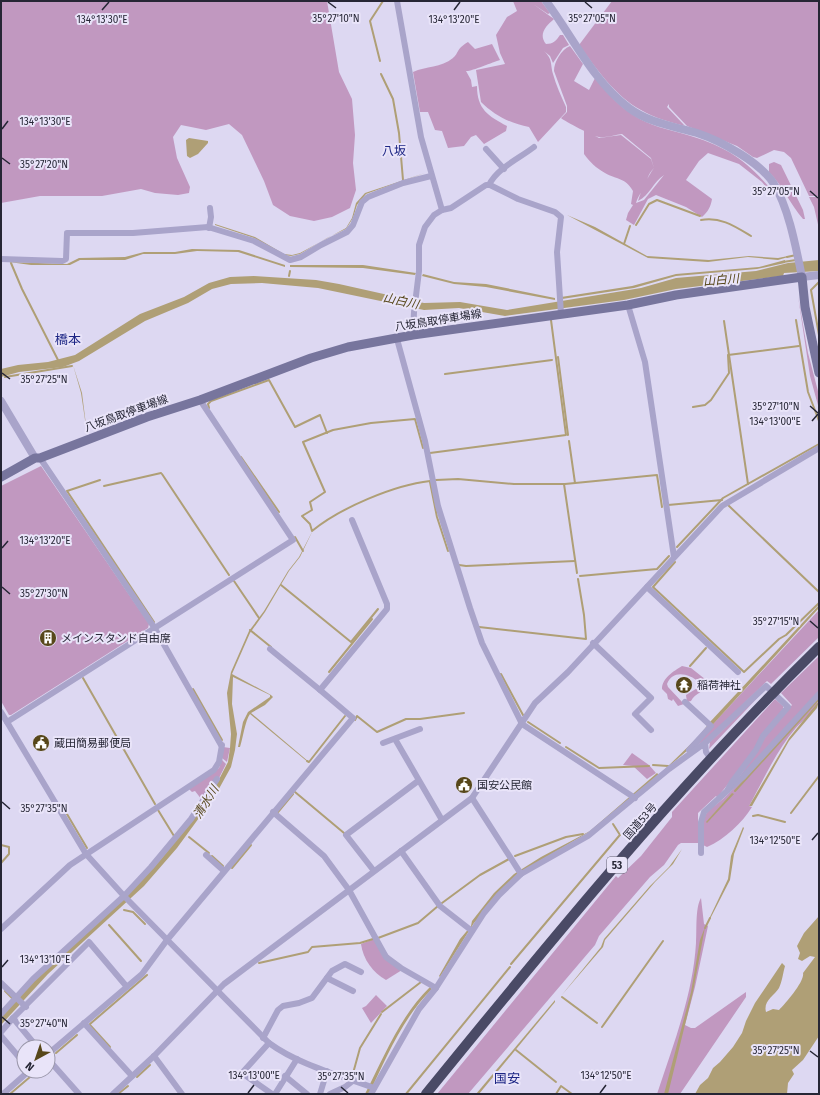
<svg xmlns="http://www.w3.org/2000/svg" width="820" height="1095" viewBox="0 0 820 1095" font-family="'Fira Sans','Noto Sans JP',sans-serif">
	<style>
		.green { fill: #c198c0 }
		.water { fill: #af9f76 }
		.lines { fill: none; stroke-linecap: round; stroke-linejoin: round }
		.stream { stroke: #af9f76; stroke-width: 2 }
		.minor { stroke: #a9a4ca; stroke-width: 6 }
		.tertiary { stroke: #a9a4ca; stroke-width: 8 }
		.secondary { stroke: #77759d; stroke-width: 9 }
		.trunk { stroke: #4a4a66; stroke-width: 10 }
		.ticks { fill: none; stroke: #262635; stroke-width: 1.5 }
		.labels { text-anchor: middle; stroke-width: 4; stroke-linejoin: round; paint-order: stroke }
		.shield { fill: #e9e4f9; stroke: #605f70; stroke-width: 1 }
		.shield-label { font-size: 10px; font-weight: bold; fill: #262635 }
		.street-label { font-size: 11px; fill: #262635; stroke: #e9e4f9 }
		.poi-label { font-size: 11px; fill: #262635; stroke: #e9e4f9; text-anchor: start }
		.neighbourhood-label { font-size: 12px; fill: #1d2685; stroke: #e9e4f9 }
		.water-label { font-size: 12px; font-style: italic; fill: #57471a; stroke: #e9e4f9 }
		.quarter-label { font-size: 13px; fill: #1d2685; stroke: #e9e4f9 }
		.ticks-label { font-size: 10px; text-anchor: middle; fill: #262635; stroke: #e9e4f9; stroke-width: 4; stroke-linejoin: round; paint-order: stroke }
	</style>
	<rect width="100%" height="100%" fill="#ddd8f2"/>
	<g class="green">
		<polygon points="1,1 327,1 339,72 352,99 355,135 353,163 356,190 350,208 332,217 314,221 290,216 273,205 264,181 242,135 229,124 206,130 181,125 173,137 177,158 190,187 189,193 178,195 155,193 141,189 102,196 40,196 1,203"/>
		<path d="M513 1H541L550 13 548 14 533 4 554 19C546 26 538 34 546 44 553 44 556 41 560 35H563L569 45 563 48 553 63 550 56 544 51C553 60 550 63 553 74 556 85 561 96 566 107V112L538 142 529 127C511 124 494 115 481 102L476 70 505 64 500 53 496 35 507 17 517 11Z"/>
		<path d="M612 1H819V196H809L791 158 784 152 774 150 757 158 753 157 737 146 687 126 669 107V104L667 107 685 126C670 122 654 118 641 110 615 96 596 68 579 45Z"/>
		<path d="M468 42 475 49 492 44 500 60C493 62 470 72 466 71L471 80 472 87 477 86C477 109 488 116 507 126L506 131 484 144 476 135 471 137 464 146 448 148 442 131 435 130 428 112H420L413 72C426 66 441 68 453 58 459 53 456 49 468 42Z"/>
		<path d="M570 46 583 64 574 81 589 90 595 78C607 92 619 107 635 116 650 126 667 129 684 134 726 146 746 159 774 193V197L762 182 739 164 708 153 699 161 686 180 712 199C711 206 708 212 702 217L686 207 656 195 648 199 634 225 626 220 628 213 633 205 631 204 633 191C625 177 617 180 605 173 596 168 590 162 584 154V130L599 138 621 135 651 159 654 168C648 174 648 178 645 185 642 192 638 196 636 203L644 200 664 175C653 182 650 195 638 201 641 191 648 176 654 168L651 158 622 134C615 135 605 138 599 137 595 137 564 121 561 118L567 112V106L554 71C554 62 561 50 570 46Z"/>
		<path d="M774 162 781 165 803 210 805 219H803C790 204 783 186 769 172V164Z"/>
		<polygon points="809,197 819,197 819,229 814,207"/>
		<polygon points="798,296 808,353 819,395 819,409 810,376"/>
		<polygon points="41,466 149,624 148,628 11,715 9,715 1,701 1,486"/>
		<polygon points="819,610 819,637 771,684 767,681 708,738 696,746 712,725"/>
		<polygon points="819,656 819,693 735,784 768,733 792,705 781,693"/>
		<path d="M682 666 691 668 710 683C704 692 695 693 691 701L687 702 686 695 699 687V682C689 674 673 669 667 684L668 687 684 704 678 706 673 699 672 701 668 699 667 694 662 689C662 678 674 671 682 666Z"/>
		<polygon points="763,692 710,748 709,749 710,742"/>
		<path d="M819 697C818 709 803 720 795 729 776 751 763 781 749 806L752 807C742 823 725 839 707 847L703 845V821L707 812 723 799 753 770Z"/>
		<polygon points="775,699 783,706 783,709 737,773 720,794 718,798 716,796 698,813 698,843 681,843 678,845 664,865 650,877 599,936 595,945 468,1094 437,1094 616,876 618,878 641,856 672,817 672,812"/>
		<polygon points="223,747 230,748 227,762 222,758"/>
		<polygon points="632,753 649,765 656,773 647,779 633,766 623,765"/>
		<polygon points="222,760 226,764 219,778 202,800 195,791 192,792 189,789 219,768"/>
		<path d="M701 898 704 924 708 926 695 987 685 1025 691 1028H695L746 992V997L680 1094H657C673 1045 693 995 696 943 697 931 695 908 701 898Z"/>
		<path d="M374 939 402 970 386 980C373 973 363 959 361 944Z"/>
		<polygon points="376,995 387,1006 371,1023 362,1008 366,1006"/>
	</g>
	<g class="water">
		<polygon points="189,138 208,141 208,143 198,154 190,158 187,156 186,140"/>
		<polygon points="425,173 366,194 357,205 353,218 346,229 327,238 300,254 291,256 284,255 254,238 215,225 215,224 255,237 284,254 292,255 300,253 346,228 352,218 356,203 365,193"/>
		<polygon points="567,215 595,227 647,256 709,260 749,256 778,258 788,256 788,257 778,260 748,257 708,262 648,258"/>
		<polygon points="192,249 239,250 285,265 285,267 238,252 197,251 175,254 143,254 125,260 80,260 70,265 31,265 9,262 67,264 79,258 125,257 144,252 175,252"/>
		<polygon points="785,260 785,263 757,269 676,276 634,288 562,299 561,297 632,286 676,274 759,267"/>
		<polygon points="819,260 819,271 784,273 783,276 676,289 624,300 505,316 459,308 424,310 318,288 262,283 231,284 212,289 188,303 145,321 79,361 63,367 19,372 1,377 1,369 18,365 48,362 75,355 140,314 184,297 209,283 230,277 254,276 316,280 339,284 424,303 460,302 507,310 641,288 676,278 756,271 788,263"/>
		<polygon points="290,265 363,265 416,273 415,275 363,268 290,267"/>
		<polygon points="423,274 454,282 486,284 555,298 555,300 486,287 454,284 422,276"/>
		<polygon points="73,365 82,393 87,433 81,393"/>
		<path d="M313 530 300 557 289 571 265 612 250 633 232 674 271 695 273 697 265 705 251 713 309 762V763L250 714C245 721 243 738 240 747H238L243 722 248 712 270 697V695L233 677 232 704 237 734 235 750 231 767 215 796 177 848 144 886 48 974 1 1025V1017L26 988 161 859 186 828 214 789 228 762 230 748 231 734 227 693 231 672 249 631 264 611 288 571 299 557Z"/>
		<polygon points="819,605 819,608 695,744 661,773 699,736 710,722"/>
		<polygon points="819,701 817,708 789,741 752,806 749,806 789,738"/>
		<polygon points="657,773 659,775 601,825 528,868 474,923 440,977 439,976 460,939 471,926 472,921 494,893 514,874 541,857 590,831"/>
		<polygon points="732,793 734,794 707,823 706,822"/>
		<polygon points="743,827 744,828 734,854 730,880 710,919 709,919 728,879 731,856"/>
		<polygon points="682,849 673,864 655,882 605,940 603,947 561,996 601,947 604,939 650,886 669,867"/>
		<path d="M819 916V1036L803 1060 792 1070 794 1074 788 1083 787 1094H695L700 1085 708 1078 713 1068 720 1062 733 1047 742 1033 746 1021 755 1003 782 963 785 966C783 973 782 982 779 988 774 996 763 1001 766 1012L773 1009 779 1010C786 1003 805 981 803 973L815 957 810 956 802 961 798 959 800 953 797 946 804 933Z"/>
		<polygon points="705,927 693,992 668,1094 664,1094 691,992 700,940"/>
		<path d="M430 987 432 989C403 1017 386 1058 369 1094H365C384 1057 400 1016 430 987Z"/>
		<polygon points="555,1000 555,1002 479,1094 476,1094"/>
	</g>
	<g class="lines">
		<g class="stream">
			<polyline points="380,61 370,21 383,1"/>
			<polyline points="381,74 393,99 399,133 403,180"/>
			<path d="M701 220C720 216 736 227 751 236"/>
			<polyline points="636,225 649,204 657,200 700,216"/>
			<polyline points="624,244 630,226"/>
			<polyline points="787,257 796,255"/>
			<polyline points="783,262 796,260"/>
			<polyline points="11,263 22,289 59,362"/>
			<polyline points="289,276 290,271"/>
			<polyline points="819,282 811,290 819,335"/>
			<polyline points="796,320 808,392 819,421"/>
			<polyline points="724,321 748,484"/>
			<polyline points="558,357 568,435"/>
			<polyline points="445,374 552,360"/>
			<polyline points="5,377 72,366"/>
			<polyline points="693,407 705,405 711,400 729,373 728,355 799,346"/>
			<polyline points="209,408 208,404 211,401 269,380 295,427 320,415 327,433"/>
			<polyline points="569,441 575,483"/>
			<path d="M423 448 415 419 371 423 333 430 303 442 325 492 310 502 312 510 302 516 310 524 312 531C340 508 394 485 430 481"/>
			<polyline points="430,453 566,435 551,320"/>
			<polyline points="241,457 279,512"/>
			<polyline points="162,474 229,575"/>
			<polyline points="100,480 67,491 154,622"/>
			<polyline points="436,480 458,479 514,484 565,484 657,475 662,507"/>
			<polyline points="430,482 437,517 448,551"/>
			<polyline points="564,484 577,573"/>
			<polyline points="104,486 161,473"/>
			<polyline points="668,505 722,500"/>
			<polyline points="728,505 819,592"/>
			<polyline points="295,537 303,551"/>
			<polyline points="677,547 723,498 819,444"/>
			<polyline points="675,562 653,587 744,672 779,639 786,635 819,603"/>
			<polyline points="459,565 466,566 575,561"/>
			<polyline points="580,576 657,569 669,556"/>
			<polyline points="234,581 259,618"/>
			<polyline points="281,585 351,642 378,609"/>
			<polyline points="479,627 586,639 584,615 578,579"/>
			<polyline points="250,630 271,647"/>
			<polyline points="690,666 706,648"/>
			<polyline points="329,672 372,619"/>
			<polyline points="501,674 523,715"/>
			<polyline points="83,678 155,804"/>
			<polyline points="193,689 222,740"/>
			<polyline points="355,720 357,716 377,732 406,719 420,719 464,713"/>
			<polyline points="528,722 560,743"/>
			<polyline points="566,747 599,768 649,766"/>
			<polyline points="307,761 309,762 345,716"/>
			<polyline points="653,765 668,766"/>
			<polyline points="735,791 818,700"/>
			<polyline points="295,792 344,833"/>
			<polyline points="64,809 87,848"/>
			<polyline points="158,810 174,836"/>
			<polyline points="278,812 293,794"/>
			<polyline points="791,813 819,776"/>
			<polyline points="753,816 758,815 785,822"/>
			<polyline points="189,837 209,853"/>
			<polyline points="1,845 9,847 9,854 1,863"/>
			<polyline points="212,856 223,866"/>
			<polyline points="515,856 566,837 583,834"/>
			<polyline points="232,868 251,845"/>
			<polyline points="442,903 480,875 509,859"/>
			<polyline points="124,910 133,912 145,924"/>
			<polyline points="109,925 141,961"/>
			<polyline points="705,928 710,918"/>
			<polyline points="378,938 418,923 438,906"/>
			<polyline points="259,963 308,952 312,947 360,943 373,939"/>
			<polyline points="511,964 619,836 620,835 613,824"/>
			<polyline points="5,991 12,998"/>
			<polyline points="562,997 597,1023"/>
			<polyline points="382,1012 421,982"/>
			<polyline points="90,1024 147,975"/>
			<polyline points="90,1025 110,1047"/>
			<polyline points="602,1027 663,941"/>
			<polyline points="516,1050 556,1082"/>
			<polyline points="56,1053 77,1035"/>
			<polyline points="137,1077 150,1065"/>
			<polyline points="352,1077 360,1048 381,1014"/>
			<polyline points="10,1094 37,1071"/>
			<polyline points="118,1094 128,1086"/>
			<polyline points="406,1094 510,967"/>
			<polyline points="556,1094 561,1086 572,1094"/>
		</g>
		<g class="minor">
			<polyline points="397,1 421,137 442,210"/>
			<polyline points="486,149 504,169"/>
			<path d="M489 185C497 168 520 158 534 147"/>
			<polyline points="209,228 211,217 210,208"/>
			<polyline points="1,259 62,261 66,259 67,233 133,233 208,227 254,241 290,260 301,257 321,245 347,232 353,225 362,202 368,197 403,183 431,176"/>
			<polyline points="628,305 645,362 674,557"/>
			<polyline points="413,335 414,312 419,271 419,245 425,227 434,215 442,210 451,208 486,185 490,185 518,199 555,212 561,217 557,252 561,314"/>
			<polyline points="397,339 425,441 438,506 470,608 482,643 522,724 635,798"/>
			<polyline points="40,458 154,627 221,745"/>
			<polyline points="647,587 738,672"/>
			<polyline points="593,643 651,698 635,714 651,730"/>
			<polyline points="270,649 320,690"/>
			<polyline points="685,702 711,726 689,750"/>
			<path d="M1 712 86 854 124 896 269 1043C299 1065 339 1075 374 1088"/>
			<polyline points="7,722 293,540 200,400"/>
			<polyline points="395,739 442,820"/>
			<polyline points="383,743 420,729"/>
			<polyline points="728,790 743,777 819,694"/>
			<polyline points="472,798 521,874"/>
			<polyline points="273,812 324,856 349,890 386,957 401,968 436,988"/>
			<polyline points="401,851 440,906 472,931"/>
			<polyline points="701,853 701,822 704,812 727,791 732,782 756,750 763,736 788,707 766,686 705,743"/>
			<polyline points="206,855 224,871"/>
			<polyline points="374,871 346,835 418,781"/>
			<polyline points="1,929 70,865 214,770 219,762 222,745"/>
			<polyline points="327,978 353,991"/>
			<polyline points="1,983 26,1007"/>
			<polyline points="1,1014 33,979 124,896 151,867 191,819 217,779"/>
			<polyline points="13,1018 37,1047"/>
			<polyline points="84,1023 132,1076"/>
			<polyline points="1,1032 13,1018 89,942 127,987"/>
			<polyline points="1,1036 24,1063"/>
			<polyline points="263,1038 278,1010 283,1006 299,1003 312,998 332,971 345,964 361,972"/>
			<polyline points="269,1043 242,1073 272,1094"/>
			<polyline points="48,1054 142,974 167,940 353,718 320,690 387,609 387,604 352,520"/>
			<polyline points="154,1056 182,1094"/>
			<polyline points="48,1059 79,1094"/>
			<polyline points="285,1076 307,1094"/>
			<polyline points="3,1094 29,1071"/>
			<polyline points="113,1094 154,1056 224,984 472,798 535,703 568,672 722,506 819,448"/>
			<polyline points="275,1094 297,1059"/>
			<polyline points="320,1094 327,1071"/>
			<polyline points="330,1094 345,1087 354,1080"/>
			<polyline points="371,1094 419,1009 436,988 484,913 499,895 521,874 588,836 669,769 705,743 706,752 711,759"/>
		</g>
		<g class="tertiary">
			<path d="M546 1C573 37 592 80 629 108 649 123 673 126 697 133 721 141 760 162 774 184 789 209 796 248 802 277L819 275"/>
			<polyline points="1,401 35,458"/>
		</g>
		<polyline class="secondary" points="1,477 35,458 40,458 147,417 200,400 311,358 348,347 413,335 628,305 676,295 802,277 805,307 819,373"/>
		<path class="trunk" d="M426 1094C551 940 677 786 819 647"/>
	</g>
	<path class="ticks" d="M328 2 336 8M585 2 592 8M102 10 109 2M454 10 460 2M2 129 8 121M2 158 10 164M810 191 818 198M2 373 10 379M810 406 818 413M812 421 818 414M2 548 8 541M2 587 10 594M810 621 818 628M2 802 10 809M812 840 818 833M2 967 8 960M2 1017 10 1024M810 1051 818 1057M341 1087 348 1093M248 1093 254 1085M600 1093 606 1085"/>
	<defs>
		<g id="building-disc" transform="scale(0.9)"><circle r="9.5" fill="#57471a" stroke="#e9e4f9"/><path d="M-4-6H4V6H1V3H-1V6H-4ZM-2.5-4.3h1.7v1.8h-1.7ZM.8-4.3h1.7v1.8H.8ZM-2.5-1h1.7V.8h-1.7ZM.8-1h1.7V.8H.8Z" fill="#fff"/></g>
		<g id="temple-disc" transform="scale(0.9)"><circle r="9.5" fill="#57471a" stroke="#e9e4f9"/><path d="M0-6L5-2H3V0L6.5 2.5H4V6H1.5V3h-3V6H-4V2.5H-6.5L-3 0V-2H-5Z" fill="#fff"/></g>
		<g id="civic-disc" transform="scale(0.9)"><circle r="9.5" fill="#57471a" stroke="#e9e4f9"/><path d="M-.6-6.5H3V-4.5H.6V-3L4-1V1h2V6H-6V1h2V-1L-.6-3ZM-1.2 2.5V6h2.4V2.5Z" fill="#fff"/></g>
	</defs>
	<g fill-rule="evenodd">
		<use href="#building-disc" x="48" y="638"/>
		<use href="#temple-disc" x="684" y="685"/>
		<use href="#civic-disc" x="41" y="743"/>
		<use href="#civic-disc" x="464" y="785"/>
	</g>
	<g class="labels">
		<rect class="shield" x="607" y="857" width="20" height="16" rx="3"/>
		<g class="shield-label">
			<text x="617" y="869">53</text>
		</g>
		<g class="street-label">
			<text transform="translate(438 320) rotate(-9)" y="4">八坂鳥取停車場線</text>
			<text transform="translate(126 413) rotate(-20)" y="4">八坂鳥取停車場線</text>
			<text transform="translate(640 821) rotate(-49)" y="4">国道53号</text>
		</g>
		<g class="poi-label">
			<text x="61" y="642">メインスタンド自由席</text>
			<text x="697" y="689">稲荷神社</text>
			<text x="54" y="747">蔵田簡易郵便局</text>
			<text x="477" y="789">国安公民館</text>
		</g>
		<g class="neighbourhood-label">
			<text x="394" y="155">八坂</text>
		</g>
		<g class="water-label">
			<text transform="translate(721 280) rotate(-5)" y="4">山白川</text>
			<text transform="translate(401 301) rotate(12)" y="4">山白川</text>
			<text transform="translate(206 802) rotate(-58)" y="4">清水川</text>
		</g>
		<g class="quarter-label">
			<text x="68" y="344">橋本</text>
			<text x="507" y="1083">国安</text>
		</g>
	</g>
	<g class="ticks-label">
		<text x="336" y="22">35°27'10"N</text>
		<text x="592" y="22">35°27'05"N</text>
		<text x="102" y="23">134°13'30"E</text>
		<text x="454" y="23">134°13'20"E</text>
		<text x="45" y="125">134°13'30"E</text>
		<text x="44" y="168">35°27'20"N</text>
		<text x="776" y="195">35°27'05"N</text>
		<text x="44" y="383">35°27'25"N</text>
		<text x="776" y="410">35°27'10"N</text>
		<text x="775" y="425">134°13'00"E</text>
		<text x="45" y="544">134°13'20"E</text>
		<text x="44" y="597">35°27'30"N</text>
		<text x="776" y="625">35°27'15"N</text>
		<text x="44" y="812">35°27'35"N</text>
		<text x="775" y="844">134°12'50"E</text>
		<text x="45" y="963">134°13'10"E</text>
		<text x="44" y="1027">35°27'40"N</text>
		<text x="776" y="1054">35°27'25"N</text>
		<text x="254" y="1079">134°13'00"E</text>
		<text x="606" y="1079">134°12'50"E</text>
		<text x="341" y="1080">35°27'35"N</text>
	</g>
	<rect width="820" height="1095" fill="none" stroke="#262635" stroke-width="4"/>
	<g transform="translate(36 1059) rotate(220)"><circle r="19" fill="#e9e4f9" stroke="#9b98ab"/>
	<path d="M0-3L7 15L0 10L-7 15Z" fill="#57471a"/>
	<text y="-6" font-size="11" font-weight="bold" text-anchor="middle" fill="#262635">N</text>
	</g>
</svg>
